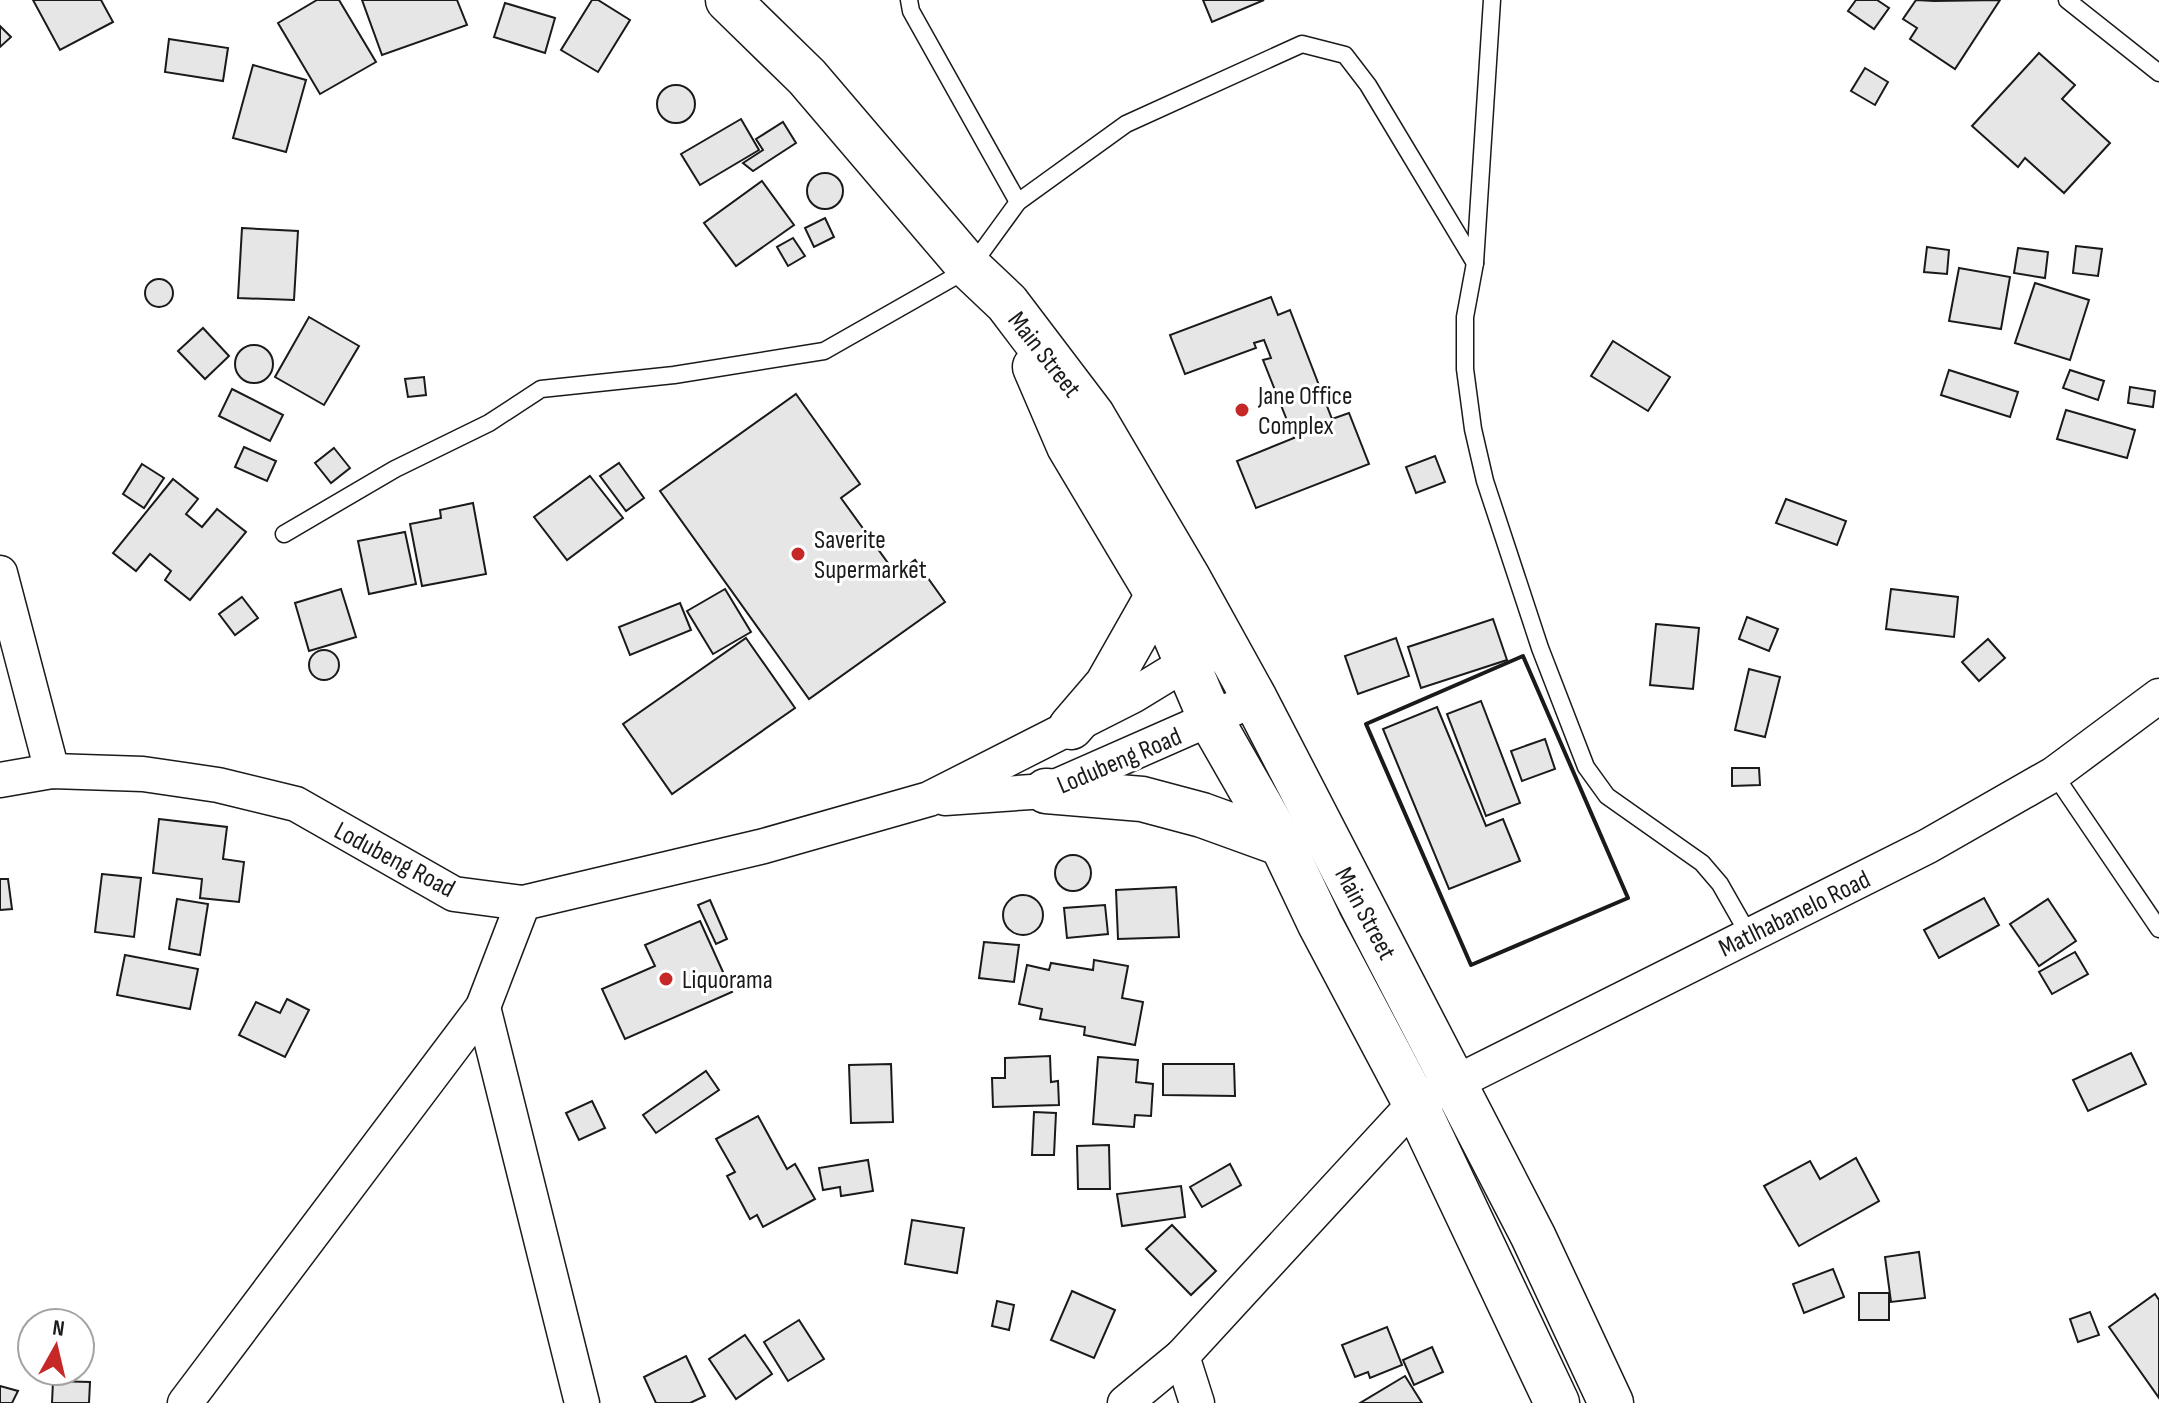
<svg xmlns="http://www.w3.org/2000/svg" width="2159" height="1403" viewBox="0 0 2159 1403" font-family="'Sofia Sans Condensed',sans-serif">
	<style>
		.building { fill: #e6e6e6; stroke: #1a1a1a; stroke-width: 2 }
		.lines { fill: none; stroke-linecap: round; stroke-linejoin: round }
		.lane-casing { stroke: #1a1a1a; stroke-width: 19 }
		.street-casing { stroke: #1a1a1a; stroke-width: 37 }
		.highway-casing { stroke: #1a1a1a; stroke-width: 47 }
		.lane { stroke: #fff; stroke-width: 16 }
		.street { stroke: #fff; stroke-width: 34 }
		.highway { stroke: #fff; stroke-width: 44 }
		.wall { stroke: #1a1a1a; stroke-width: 4 }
		.poi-dot { fill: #c62828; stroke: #fff; stroke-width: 3 }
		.labels { text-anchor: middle; stroke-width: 6; stroke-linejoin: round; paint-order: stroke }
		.street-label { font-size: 26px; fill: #1a1a1a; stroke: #fff }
		.poi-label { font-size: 26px; fill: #1a1a1a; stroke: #fff; text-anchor: start }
	</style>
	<rect width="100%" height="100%" fill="#fff"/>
	<g class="building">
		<polygon points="33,0 101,0 113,22 60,50"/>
		<polygon points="317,0 339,0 376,62 320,94 278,23"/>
		<polygon points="362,0 457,0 467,25 382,55"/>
		<polygon points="592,0 598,0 630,20 598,72 561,50"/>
		<polygon points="1203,0 1264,0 1212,22"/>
		<polygon points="1856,0 1877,0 1889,8 1874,29 1848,11"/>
		<polygon points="1916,0 1934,1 2000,0 1955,69 1910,39 1917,28 1903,19"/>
		<polygon points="505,3 555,18 545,53 494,37"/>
		<polygon points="0,26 11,37 0,47"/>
		<polygon points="169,39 228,48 223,81 165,72"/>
		<polygon points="2039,53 2075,85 2062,99 2110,143 2064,193 2025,158 2018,167 1972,126"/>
		<polygon points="253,65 306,80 286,152 233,138"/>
		<polygon points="1865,68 1888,82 1875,105 1851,91"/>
		<circle cx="676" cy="104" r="19"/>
		<polygon points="741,119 759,150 700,185 681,154"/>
		<polygon points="783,122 796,143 753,171 743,163 763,150 756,139"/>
		<circle cx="825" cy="191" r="18"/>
		<polygon points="762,181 794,225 736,266 704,223"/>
		<polygon points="825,218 834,237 814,247 805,228"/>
		<polygon points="242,228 298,231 294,300 238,298"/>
		<polygon points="793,238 805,256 788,266 777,247"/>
		<polygon points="2076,246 2102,249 2098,276 2073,273"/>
		<polygon points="1927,247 1949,250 1947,274 1924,272"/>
		<polygon points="2018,248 2048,252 2045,278 2014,273"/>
		<polygon points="1959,268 2010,277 2001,329 1949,321"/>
		<circle cx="159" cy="293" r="14"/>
		<polygon points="2035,283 2089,300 2070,360 2015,343"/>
		<polygon points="1271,297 1278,315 1290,310 1332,419 1349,413 1369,464 1256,508 1237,461 1294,438 1263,360 1271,358 1264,340 1254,343 1256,348 1185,374 1170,335"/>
		<polygon points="309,317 359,346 324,405 275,377"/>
		<polygon points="203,328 229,356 205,379 178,351"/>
		<polygon points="1613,341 1670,377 1648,411 1591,376"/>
		<circle cx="254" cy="364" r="19"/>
		<polygon points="1949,370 2018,392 2010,417 1941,395"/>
		<polygon points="2070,370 2104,381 2098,400 2063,388"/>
		<polygon points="424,377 426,395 408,397 405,379"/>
		<polygon points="2130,387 2155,391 2153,407 2128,403"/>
		<polygon points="232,389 283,415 270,441 219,416"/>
		<polygon points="796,394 860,484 841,498 896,574 915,560 945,602 809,699 660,491"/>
		<polygon points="2066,410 2135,430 2127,458 2057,439"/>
		<polygon points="244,447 276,461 267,481 235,467"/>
		<polygon points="334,448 350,468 331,483 315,463"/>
		<polygon points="1435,456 1445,482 1416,493 1406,467"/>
		<polygon points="619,463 644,498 626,511 600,476"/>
		<polygon points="142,464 164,478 144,508 123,494"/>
		<polygon points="590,476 623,518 567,560 534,517"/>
		<polygon points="173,479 198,499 186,514 202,527 217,509 246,532 190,600 165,580 171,571 150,554 136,571 113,553"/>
		<polygon points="1786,499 1846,521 1837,545 1776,523"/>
		<polygon points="473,503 486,574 422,586 410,524 441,518 440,510"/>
		<polygon points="405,532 416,584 369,594 358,541"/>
		<polygon points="341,589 356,637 309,651 295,603"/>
		<polygon points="725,589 751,632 713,654 687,611"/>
		<polygon points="1891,589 1958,597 1954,637 1886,629"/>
		<polygon points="242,597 258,618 235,635 219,614"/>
		<polygon points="680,603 691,630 630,655 619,627"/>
		<polygon points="1747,617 1778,629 1769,651 1739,639"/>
		<polygon points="1493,619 1507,660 1421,688 1408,647"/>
		<polygon points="1656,624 1699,628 1693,689 1650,685"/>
		<polygon points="746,638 795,708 672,794 623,724"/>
		<polygon points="1396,638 1409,676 1358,694 1345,656"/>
		<polygon points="1988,639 2005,658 1979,681 1962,662"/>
		<circle cx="324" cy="665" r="15"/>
		<polygon points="1749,669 1780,677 1765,737 1735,730"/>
		<polygon points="1481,701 1520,803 1486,816 1447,714"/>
		<polygon points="1437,707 1486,826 1503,819 1520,861 1449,889 1383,729"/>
		<polygon points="1545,739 1555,769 1522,781 1511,751"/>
		<polygon points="1732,768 1759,768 1760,785 1732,786"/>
		<polygon points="159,819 227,827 223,859 244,862 239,902 200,898 202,879 153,873"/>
		<circle cx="1073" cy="873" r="18"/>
		<polygon points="102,874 141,878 134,937 95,932"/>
		<polygon points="0,879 8,879 12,909 0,910"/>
		<polygon points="1176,887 1179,937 1118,939 1116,890"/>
		<circle cx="1023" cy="915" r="20"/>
		<polygon points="1984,898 1999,925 1939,958 1924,930"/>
		<polygon points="177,899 208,904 200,955 169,949"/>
		<polygon points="2048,899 2076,941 2039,966 2010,924"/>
		<polygon points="710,900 727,939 716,944 698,905"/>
		<polygon points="1105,905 1108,934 1067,938 1064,908"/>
		<polygon points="700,921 732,992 625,1039 602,989 655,966 645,945"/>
		<polygon points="984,942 1019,945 1014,982 979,978"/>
		<polygon points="2075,952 2088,974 2052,994 2039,972"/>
		<polygon points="125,955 198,969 190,1009 117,995"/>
		<polygon points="1094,960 1128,966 1122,998 1143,1002 1135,1045 1084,1035 1085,1027 1040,1019 1042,1009 1019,1004 1027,965 1049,970 1051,963 1093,970"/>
		<polygon points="287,999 309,1010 285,1057 239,1035 256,1002 280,1013"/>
		<polygon points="2131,1053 2146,1084 2088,1111 2073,1080"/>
		<polygon points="1050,1056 1051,1082 1058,1081 1059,1105 993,1107 992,1078 1005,1078 1005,1058"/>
		<polygon points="1098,1057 1138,1060 1136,1082 1153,1084 1151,1116 1135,1115 1134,1127 1093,1124"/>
		<polygon points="891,1064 893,1122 851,1123 849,1065"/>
		<polygon points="1163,1064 1234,1064 1235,1096 1163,1095"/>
		<polygon points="706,1071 719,1090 656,1133 643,1115"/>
		<polygon points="592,1101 605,1128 579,1140 566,1113"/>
		<polygon points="1034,1112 1056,1113 1054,1155 1032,1155"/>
		<polygon points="758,1116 787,1169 795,1164 815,1199 763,1227 757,1215 750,1219 727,1176 735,1172 716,1139"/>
		<polygon points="1109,1145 1110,1189 1078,1189 1077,1146"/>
		<polygon points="1856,1158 1879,1201 1799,1246 1764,1186 1810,1161 1820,1179"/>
		<polygon points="868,1160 873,1191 841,1196 840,1187 823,1190 819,1168"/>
		<polygon points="1230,1164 1241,1185 1202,1207 1190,1187"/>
		<polygon points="1181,1186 1185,1217 1122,1226 1117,1194"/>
		<polygon points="912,1220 964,1228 957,1273 905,1264"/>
		<polygon points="1172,1225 1216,1271 1191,1295 1146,1249"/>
		<polygon points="1919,1252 1925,1298 1891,1302 1885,1257"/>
		<polygon points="1833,1269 1844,1297 1804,1313 1793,1284"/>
		<polygon points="1072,1291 1115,1310 1094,1358 1051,1340"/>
		<rect x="1859" y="1293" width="30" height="27"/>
		<polygon points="2155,1294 2159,1300 2159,1398 2109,1327"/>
		<polygon points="997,1301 1014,1305 1009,1330 992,1326"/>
		<polygon points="2090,1312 2099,1335 2078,1342 2070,1319"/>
		<polygon points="799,1320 824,1359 788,1381 764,1342"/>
		<polygon points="1387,1327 1402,1365 1370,1378 1368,1372 1355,1377 1342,1345"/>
		<polygon points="745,1335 772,1374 736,1399 709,1359"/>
		<polygon points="1432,1347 1443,1372 1414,1385 1403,1360"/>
		<polygon points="686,1356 705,1396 690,1403 656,1403 644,1377"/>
		<polygon points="1405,1376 1422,1403 1360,1403"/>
		<polygon points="53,1381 90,1382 89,1403 52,1403"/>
		<polygon points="0,1386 18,1391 12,1403 0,1403"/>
	</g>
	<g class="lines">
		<g class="lane-casing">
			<g id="lane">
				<polyline points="909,0 911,11 1018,202"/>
				<polyline points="1492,0 1475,263 1465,317 1465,369 1473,429 1485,481 1540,648 1586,767 1607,796 1702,863 1720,884 1749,935"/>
				<polyline points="2067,0 2159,73"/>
				<polyline points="284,534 395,469 489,423 541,389 674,375 824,351 970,268 1018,202 1126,124 1302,44 1345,55 1368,85 1475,263"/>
				<polyline points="2054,774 2159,929"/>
			</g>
		</g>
		<g class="street-casing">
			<g id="street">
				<polyline points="0,573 52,771"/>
				<polyline points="0,780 52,771 143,774 218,785 296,804 454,894 523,903 764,846 929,799 1134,695 1188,662 1210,655"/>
				<polyline points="945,798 1046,791 1255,699"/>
				<polyline points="483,1007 582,1403"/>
				<polyline points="1182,1356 1197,1403"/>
				<polyline points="185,1403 483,1007 523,903"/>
				<polyline points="1125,1403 1182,1356 1415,1103 1928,846 2054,774 2159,696"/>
			</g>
		</g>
		<g class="highway-casing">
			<g id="highway">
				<polyline points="728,0 807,77 970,268 1007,303 1092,415 1188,578 1255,699 1533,1236 1611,1403"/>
				<polyline points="1035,367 1069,446 1158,595 1211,720 1282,844 1320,924 1415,1103 1557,1403"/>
				<polyline points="1071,727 1107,685 1158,595"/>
				<polyline points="1046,791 1142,799 1202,815 1282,844"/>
			</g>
		</g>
		<use href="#lane" class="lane"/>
		<use href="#street" class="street"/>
		<use href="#highway" class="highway"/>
		<polygon class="wall" points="1523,656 1628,898 1471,965 1366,724"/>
	</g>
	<g class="poi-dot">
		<circle cx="1242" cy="410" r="8"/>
		<circle cx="798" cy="554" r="8"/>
		<circle cx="666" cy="979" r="8"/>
	</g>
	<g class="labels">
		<g class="street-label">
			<text transform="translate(1045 354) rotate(52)" y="9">Main Street</text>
			<text transform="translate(1119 760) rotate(-23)" y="9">Lodubeng Road</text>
			<text transform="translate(395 859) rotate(28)" y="9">Lodubeng Road</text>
			<text transform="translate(1366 913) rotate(62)" y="9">Main Street</text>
			<text transform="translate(1794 913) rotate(-26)" y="9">Matlhabanelo Road</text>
		</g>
		<g class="poi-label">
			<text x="1258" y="404">Jane Office<tspan x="1258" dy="30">Complex</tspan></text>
			<text x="814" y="548">Saverite<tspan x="814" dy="30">Supermarket</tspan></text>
			<text x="682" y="988">Liquorama</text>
		</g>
	</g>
	<g transform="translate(56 1347) rotate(8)"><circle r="38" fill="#ffffff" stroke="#a3a3a3" stroke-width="2"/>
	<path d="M0-6L14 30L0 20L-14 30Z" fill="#c62828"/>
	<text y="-12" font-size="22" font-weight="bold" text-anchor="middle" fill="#1a1a1a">N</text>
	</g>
</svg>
